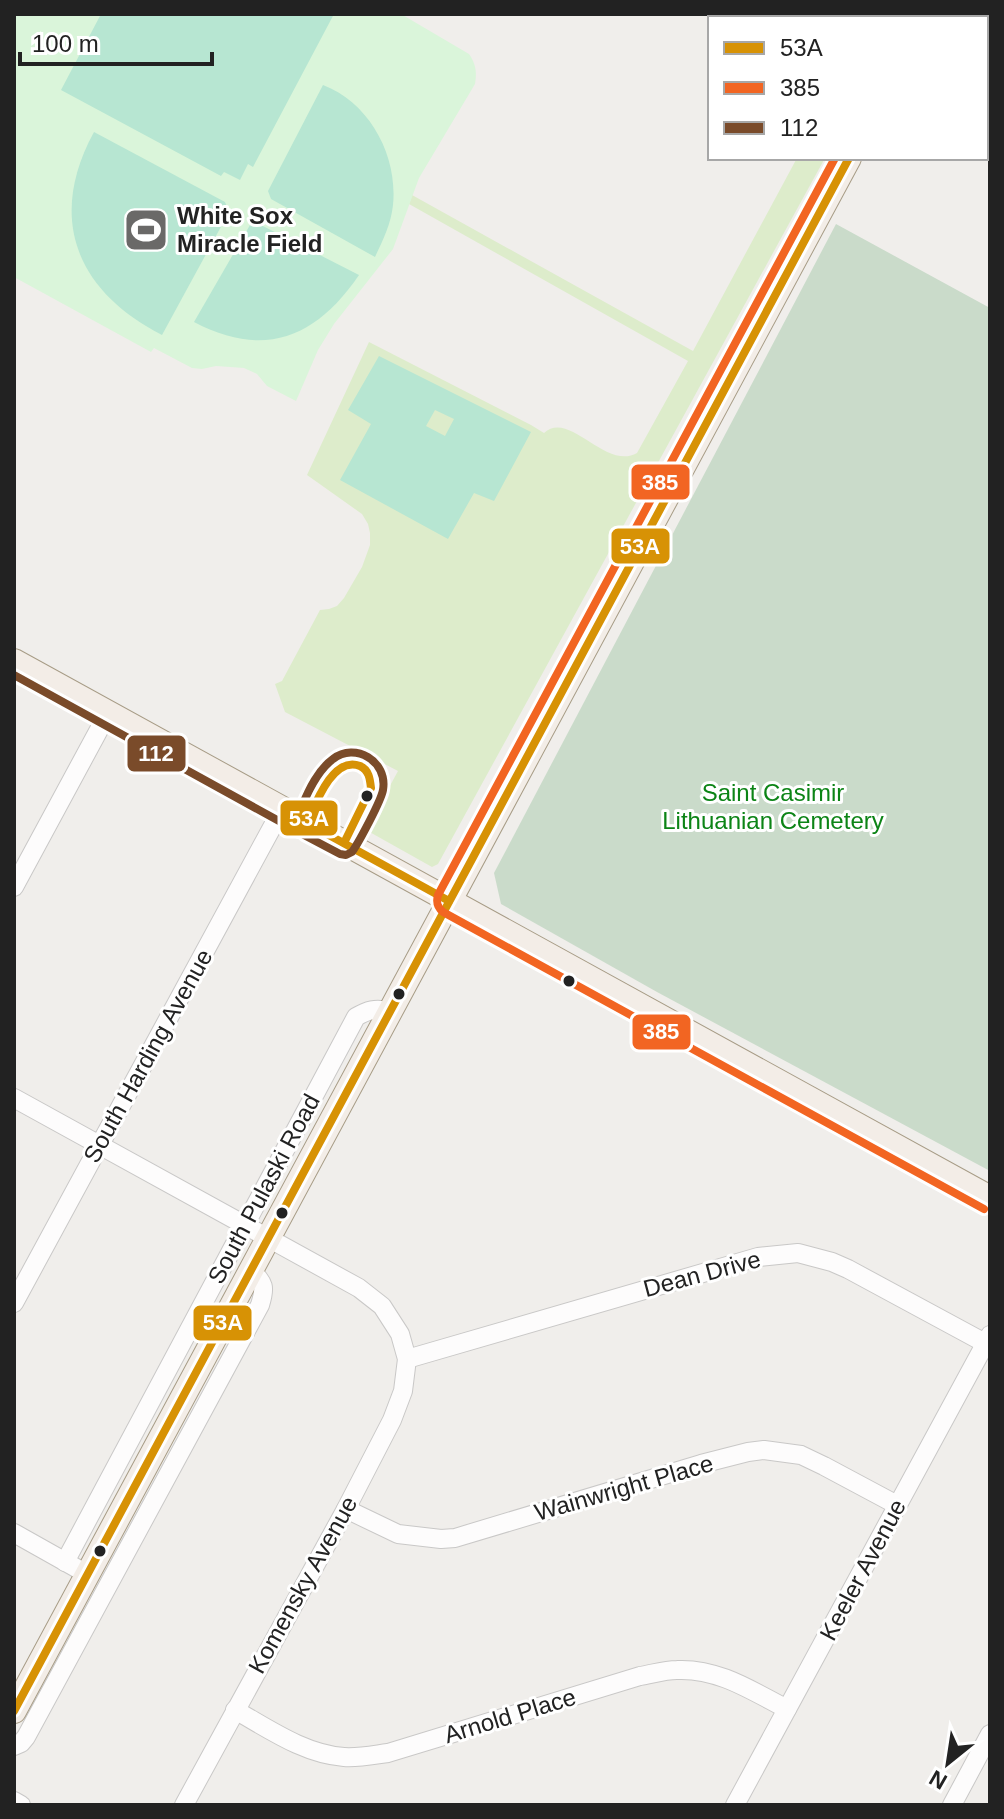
<svg xmlns="http://www.w3.org/2000/svg" width="1004" height="1819" viewBox="0 0 1004 1819" font-family="Helvetica,sans-serif">
	<style>
		.grass { fill: #ddeccb }
		.cemetery { fill: #cadbca }
		.park { fill: #daf5da }
		.pitch { fill: #b7e6d2; fill-rule: evenodd }
		.lines { fill: none; stroke-linecap: round; stroke-linejoin: round }
		.minor-casing { stroke: #c9c8c7; stroke-width: 20 }
		.major-casing { stroke: #a79c86; stroke-width: 26 }
		.minor { stroke: #fdfcfc; stroke-width: 18 }
		.major { stroke: #f3ede7; stroke-width: 24 }
		.bus-1-casing { stroke: #fff; stroke-width: 14 }
		.bus-2-casing { stroke: #fff; stroke-width: 14 }
		.bus-3-casing { stroke: #fff; stroke-width: 14 }
		.bus-1 { stroke: #d79205; stroke-width: 8 }
		.bus-2 { stroke: #f26522; stroke-width: 8 }
		.bus-3 { stroke: #7a4b2a; stroke-width: 8 }
		.bus-dot { fill: #222; stroke: #fff; stroke-width: 3 }
		.labels { text-anchor: middle; stroke-width: 6; stroke-linejoin: round; paint-order: stroke }
		.poi-label { font-size: 24px; font-weight: bold; fill: #222; stroke: #fff; text-anchor: start }
		.park-label { font-size: 24px; fill: #0c8416; stroke: #fff }
		.street-label { font-size: 24px; fill: #222; stroke: #fff }
		.line-badge { stroke: #fff; stroke-width: 3 }
		.badge-label { font-size: 22px; text-anchor: middle; font-weight: bold; fill: #fff }
	</style>
	<rect width="100%" height="100%" fill="#f0eeeb"/>
	<g class="grass">
		<polygon points="798,14 904,14 902,18 802,18"/>
		<path d="M797 158H825L438 864 432 867 366 830 398 771 285 712 275 684 282 681 320 610 329 609 337 606 344 598 362 567 370 545V533L368 524 362 514 307 475 369 342 531 425 544 433C569 409 606 471 637 453L688 361 409 204 412 195 693 351Z"/>
	</g>
	<polygon class="cemetery" points="836,224 990,308 990,1171 657,992 501,904 494,873"/>
	<path class="park" d="M14 14H401L469 54C476 64 477 72 475 84L419 178 393 249 334 324 318 350 296 401 267 386 257 374 244 368 216 366 202 369 192 368 154 348 151 352 14 277Z"/>
	<g class="pitch">
		<polygon points="101,14 334,14 253,167 248,164 240,180 224,172 221,176 61,90"/>
		<path d="M323 85C370 103 398 156 393 205 391 224 383 240 375 257L271 199 268 191Z"/>
		<path d="M94 132 225 202 229 212 162 335C76 291 47 218 94 132Z"/>
		<path d="M257 223 359 275C316 338 264 359 194 322L250 225Z"/>
		<path d="M379 356 531 432 494 501 474 493 448 539 340 480 371 424 348 410ZM435 410 454 419 445 436 426 426Z"/>
	</g>
	<g class="lines">
		<g class="minor-casing">
			<g id="minor">
				<polyline points="14,887 108,713"/>
				<polyline points="14,1098 359,1288 382,1306 400,1334 407,1359 403,1391 392,1420 346,1509 184,1805"/>
				<polyline points="14,1303 282,809"/>
				<polyline points="407,1359 758,1257 798,1253 832,1262 848,1269 985,1343"/>
				<polyline points="346,1509 398,1534 441,1539 455,1538 701,1464 748,1452 764,1450 801,1455 824,1466 897,1505"/>
				<polyline points="14,1533 87,1574"/>
				<path d="M65 1562 356 1017C368 1010 375 1008 389 1011"/>
				<path d="M235 1710C269 1729 304 1754 344 1757 359 1758 373 1755 388 1753L640 1676C652 1674 665 1670 677 1670 718 1668 752 1691 787 1709"/>
				<path d="M14 1746 21 1743 26 1737 260 1305C266 1286 264 1284 251 1270"/>
				<polyline points="14,1801 21,1805"/>
				<polyline points="735,1805 990,1335"/>
				<polyline points="952,1805 990,1734"/>
			</g>
		</g>
		<g class="major-casing">
			<g id="major">
				<polyline points="924,18 927,14"/>
				<polyline points="14,661 990,1198"/>
				<polyline points="14,1711 849,158"/>
			</g>
		</g>
		<use href="#minor" class="minor"/>
		<use href="#major" class="major"/>
		<g class="bus-1-casing">
			<g id="bus-1">
				<path d="M344 843 371 788C370 779 369 770 360 766 333 755 315 805 307 823L449 901"/>
				<polyline points="14,1711 849,158"/>
			</g>
		</g>
		<g class="bus-2-casing">
			<path id="bus-2" d="M835 158 438 895C436 902 437 907 443 912L984 1209"/>
		</g>
		<g class="bus-3-casing">
			<g id="bus-3">
				<polyline points="14,675 299,832"/>
				<path d="M302 806C309 789 318 770 333 759 355 742 388 761 383 790 381 801 359 842 352 852L346 855 340 854 304 835"/>
			</g>
		</g>
		<use href="#bus-1" class="bus-1"/>
		<use href="#bus-2" class="bus-2"/>
		<use href="#bus-3" class="bus-3"/>
	</g>
	<defs>
		<g id="stadium-square" transform="scale(2.3)"><rect x="-9" y="-9" width="18" height="18" rx="4" fill="#6a6968" stroke="#fff"/><path d="M0-5a6.5 5 0 1 0 0 10a6.5 5 0 1 0 0-10ZM-3.5-1.8h7v3.6h-7Z" fill="#fff"/></g>
	</defs>
	<g fill-rule="evenodd">
		<use href="#stadium-square" x="146" y="230"/>
	</g>
	<g class="bus-dot">
		<circle cx="367" cy="796" r="7"/>
		<circle cx="569" cy="981" r="7"/>
		<circle cx="399" cy="994" r="7"/>
		<circle cx="282" cy="1213" r="7"/>
		<circle cx="100" cy="1551" r="7"/>
	</g>
	<g class="labels">
		<g class="poi-label">
			<text x="177" y="224">White Sox<tspan x="177" dy="28">Miracle Field</tspan></text>
		</g>
		<g class="park-label">
			<text x="773" y="801">Saint Casimir<tspan x="773" dy="28">Lithuanian Cemetery</tspan></text>
		</g>
		<g class="street-label">
			<text transform="translate(148 1056) rotate(-61)" y="8">South Harding Avenue</text>
			<text transform="translate(264 1189) rotate(-62)" y="8">South Pulaski Road</text>
			<text transform="translate(702 1274) rotate(-15)" y="8">Dean Drive</text>
			<text transform="translate(624 1488) rotate(-16)" y="8">Wainwright Place</text>
			<text transform="translate(863 1570) rotate(-62)" y="8">Keeler Avenue</text>
			<text transform="translate(303 1585) rotate(-61)" y="8">Komensky Avenue</text>
			<text transform="translate(510 1716) rotate(-17)" y="8">Arnold Place</text>
		</g>
	</g>
	<g class="line-badge">
		<rect x="630" y="463" width="61" height="38" rx="8" fill="#f26522"/>
		<rect x="610" y="527" width="61" height="38" rx="8" fill="#d79205"/>
		<rect x="126" y="734" width="61" height="39" rx="8" fill="#7a4b2a"/>
		<rect x="279" y="799" width="60" height="38" rx="8" fill="#d79205"/>
		<rect x="631" y="1013" width="61" height="38" rx="8" fill="#f26522"/>
		<rect x="192" y="1304" width="61" height="38" rx="8" fill="#d79205"/>
	</g>
	<g class="badge-label">
		<text x="660" y="490">385</text>
		<text x="640" y="554">53A</text>
		<text x="156" y="761">112</text>
		<text x="309" y="826">53A</text>
		<text x="661" y="1039">385</text>
		<text x="223" y="1330">53A</text>
	</g>
	<rect width="1004" height="1819" fill="none" stroke="#222222" stroke-width="32"/>
	<rect x="708" y="16" width="280" height="144" fill="#ffffff" stroke="#a7a7a7" stroke-width="2"/>
	<rect x="724" y="42" width="40" height="12" fill="#d79205" stroke="#a7a7a7" stroke-width="2"/>
	<text x="780" y="56" font-size="24" fill="#222222">53A</text>
	<rect x="724" y="82" width="40" height="12" fill="#f26522" stroke="#a7a7a7" stroke-width="2"/>
	<text x="780" y="96" font-size="24" fill="#222222">385</text>
	<rect x="724" y="122" width="40" height="12" fill="#7a4b2a" stroke="#a7a7a7" stroke-width="2"/>
	<text x="780" y="136" font-size="24" fill="#222222">112</text>
	<g transform="translate(948 1763) rotate(210)" stroke="#ffffff" stroke-width="6" paint-order="stroke">
	<path d="M0-6L14 30L0 20L-14 30Z" fill="#222222"/>
	<text y="-12" font-size="22" font-weight="bold" text-anchor="middle" fill="#222222">N</text>
	</g>
	<path d="M20 52v12h192v-12" fill="none" stroke="#222222" stroke-width="4"/>
	<text x="32" y="52" font-size="24" fill="#222222" stroke="#ffffff" stroke-width="6" paint-order="stroke">100 m</text>
</svg>
